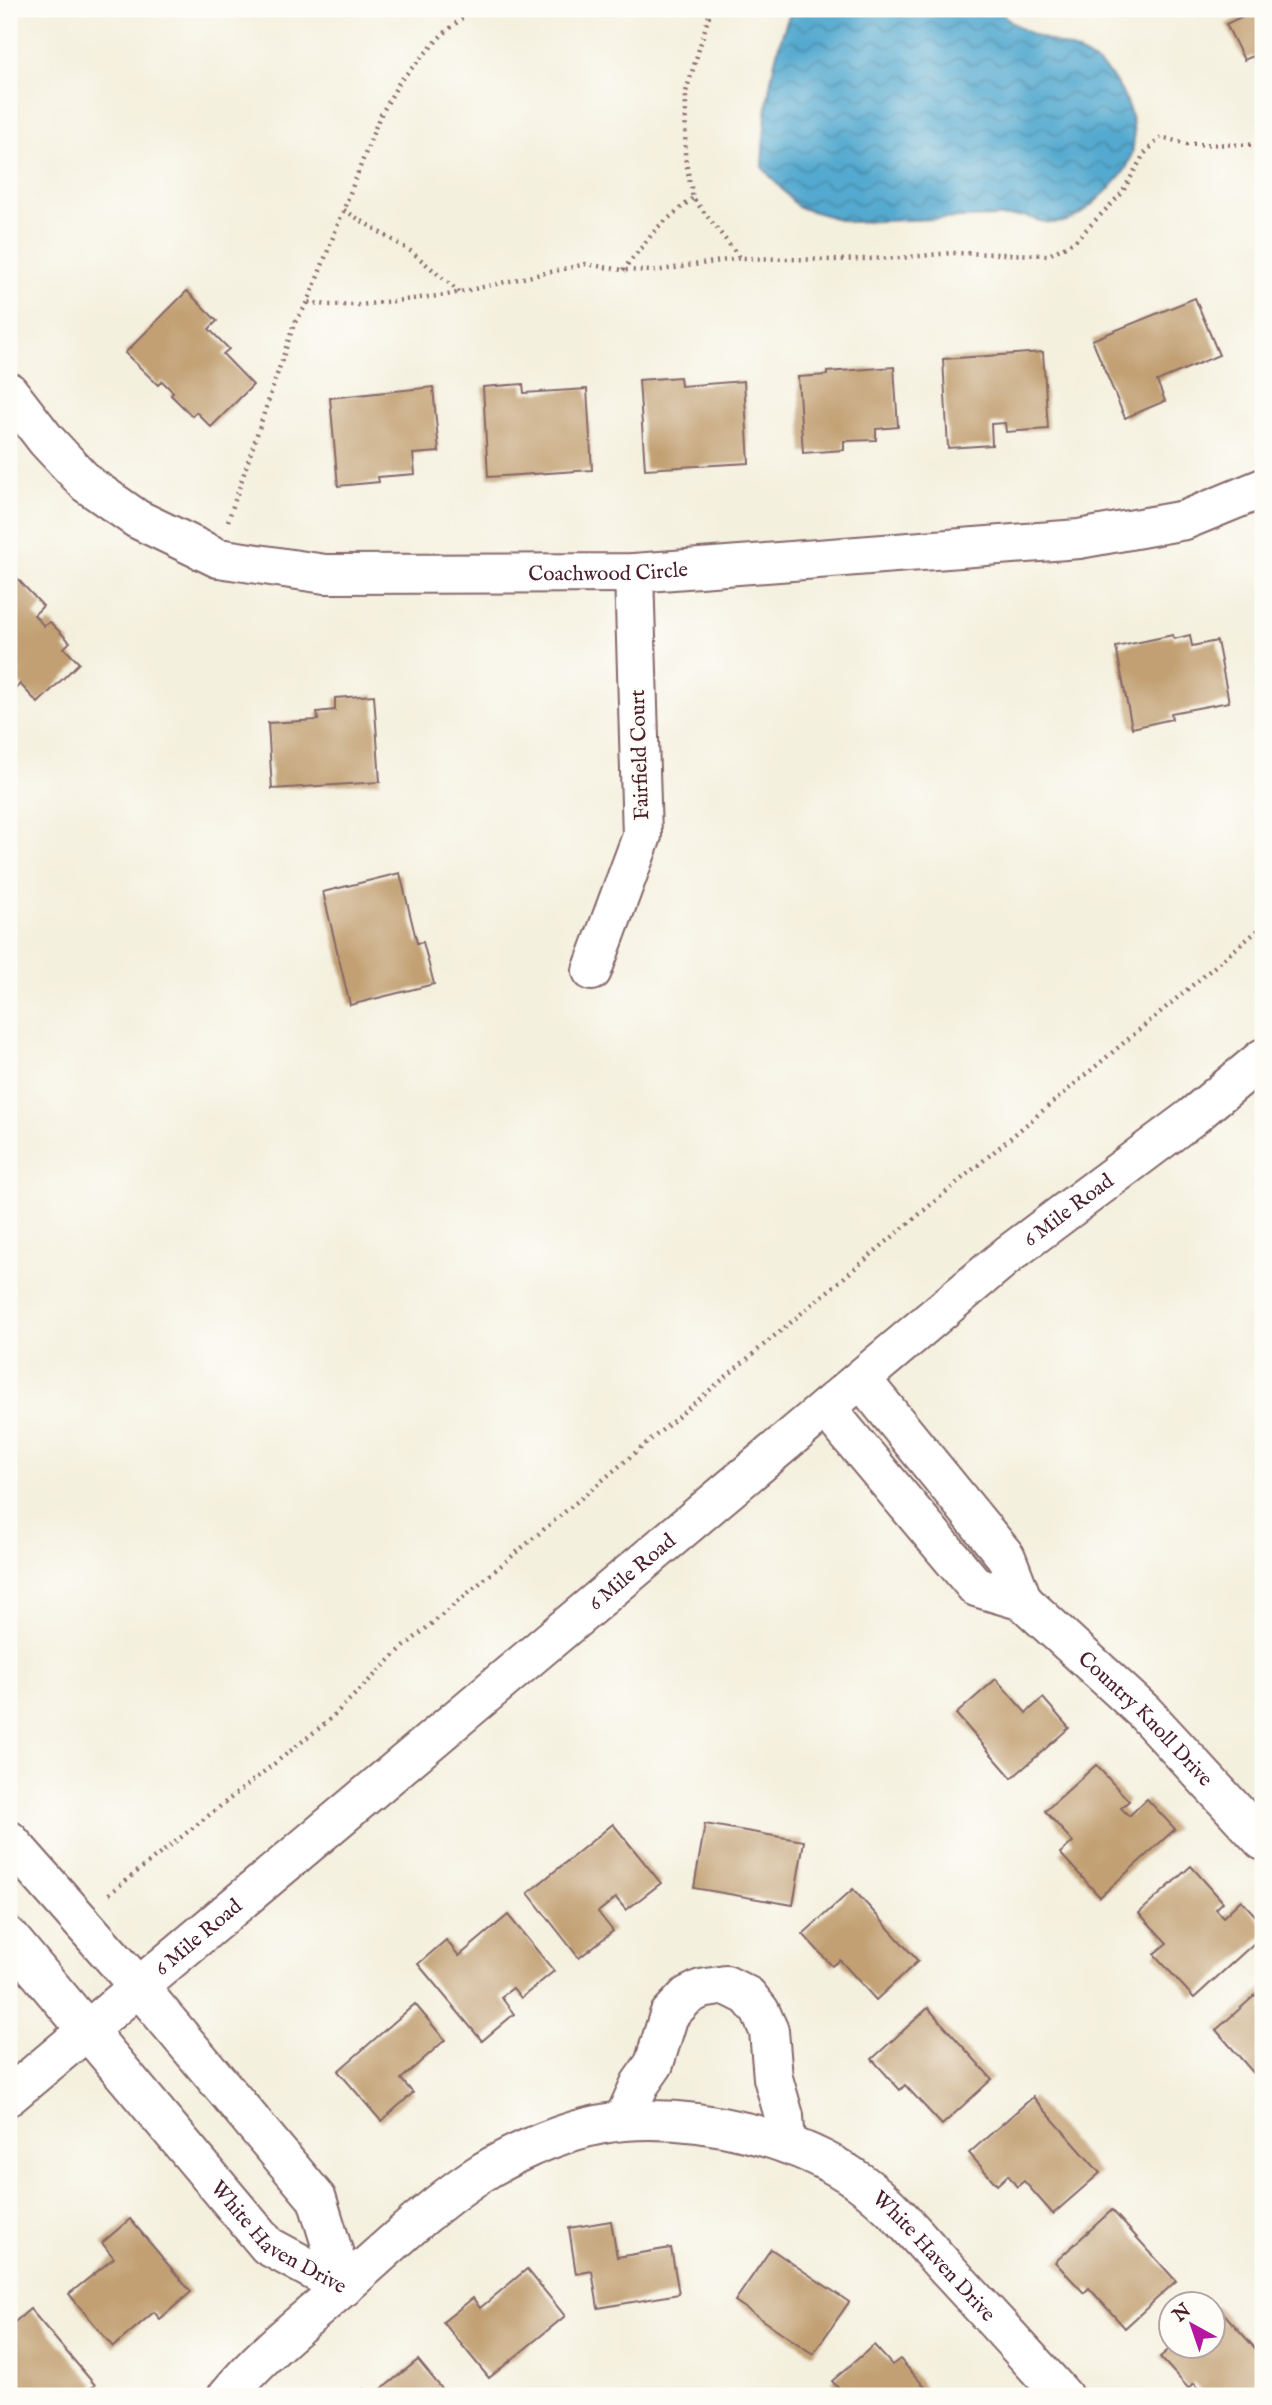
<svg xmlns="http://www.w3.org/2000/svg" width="1272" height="2405" viewBox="0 0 1272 2405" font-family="'IM FELL English',serif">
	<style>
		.water { fill: url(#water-waves); stroke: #4e647d; stroke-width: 2 }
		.building { fill: #c2a073 }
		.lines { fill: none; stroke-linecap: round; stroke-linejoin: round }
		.minor-casing { stroke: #86686a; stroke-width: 42 }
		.path { stroke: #86686a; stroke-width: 4.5; stroke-dasharray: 2 5; stroke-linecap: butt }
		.minor { stroke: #fff; stroke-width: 38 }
		.labels { text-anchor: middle; stroke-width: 5; stroke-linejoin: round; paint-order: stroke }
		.street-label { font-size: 21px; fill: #4a1f2b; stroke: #fdfcf7 }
	</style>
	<defs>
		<pattern id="water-waves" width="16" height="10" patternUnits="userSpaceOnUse" patternTransform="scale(1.75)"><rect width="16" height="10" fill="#53a9cf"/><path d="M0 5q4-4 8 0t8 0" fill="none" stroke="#4789a8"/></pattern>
	</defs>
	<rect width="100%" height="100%" fill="#fdfcf7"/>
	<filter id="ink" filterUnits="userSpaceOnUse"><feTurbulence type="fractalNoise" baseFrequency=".0143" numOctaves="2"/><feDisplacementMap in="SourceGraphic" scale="14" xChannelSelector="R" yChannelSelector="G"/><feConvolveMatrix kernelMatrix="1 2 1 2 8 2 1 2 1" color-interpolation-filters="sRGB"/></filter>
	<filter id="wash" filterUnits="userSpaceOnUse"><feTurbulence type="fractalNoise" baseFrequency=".00686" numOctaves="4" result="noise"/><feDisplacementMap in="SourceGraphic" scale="28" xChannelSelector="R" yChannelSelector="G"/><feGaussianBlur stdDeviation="1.57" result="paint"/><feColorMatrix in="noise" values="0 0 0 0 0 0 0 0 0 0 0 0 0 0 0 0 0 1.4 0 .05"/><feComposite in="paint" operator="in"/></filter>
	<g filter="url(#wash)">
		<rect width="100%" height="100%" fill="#f4f0de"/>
		<path class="water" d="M792 9 998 10C1005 16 1012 23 1019 27 1042 41 1070 45 1093 60 1126 81 1148 138 1123 173 1116 182 1106 192 1097 200 1072 224 1058 229 1025 216L849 222 798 207 762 167C765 113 770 59 792 9Z"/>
		<g id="blocks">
			<g class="building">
				<polygon points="245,9 261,9 253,17"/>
				<polygon points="1258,9 1263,9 1263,76 1253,56 1244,60 1226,24"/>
				<polygon points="187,291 217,321 209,329 229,349 223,354 253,385 211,427 196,412 192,416 171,395 173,392 162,381 158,385 125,353"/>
				<polygon points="1195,298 1219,355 1157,381 1165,401 1125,418 1092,340"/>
				<polygon points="1043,352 1048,429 1006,432 1005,423 991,424 992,445 948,448 943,359"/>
				<polygon points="894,367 898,427 876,429 876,440 844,441 844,450 803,453 798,377 827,375 827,372"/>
				<polygon points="680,377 681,386 744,381 749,463 645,469 639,380"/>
				<polygon points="523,384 524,393 587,389 592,470 488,477 483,387"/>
				<polygon points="433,387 439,452 413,454 415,474 378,477 379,482 338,486 330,398"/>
				<polygon points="13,574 43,606 34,615 44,626 50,622 70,642 64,648 79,663 38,703 20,684 9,695 9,578"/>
				<polygon points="1173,635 1174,639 1190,635 1192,646 1217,641 1229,702 1171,713 1172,719 1132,728 1116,647"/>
				<polygon points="374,695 380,782 272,789 268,723 318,720 317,712 335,710 335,698"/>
				<polygon points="400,873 417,943 423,942 434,984 350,1005 323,892"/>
				<polygon points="996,1679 1026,1713 1043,1698 1069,1728 1012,1778 956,1714"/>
				<polygon points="1096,1765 1129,1801 1121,1808 1129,1816 1147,1799 1175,1829 1100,1897 1060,1853 1073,1842 1045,1811"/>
				<polygon points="613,1824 661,1883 626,1910 616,1898 598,1912 613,1931 579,1958 528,1893"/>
				<polygon points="705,1824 804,1841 793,1905 694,1888"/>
				<polygon points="1191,1866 1223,1902 1216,1909 1223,1917 1241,1900 1263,1924 1263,1935 1194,1998 1154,1954 1167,1943 1139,1913"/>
				<polygon points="853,1889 918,1961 876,2000 840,1960 832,1966 803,1934"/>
				<polygon points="508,1915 554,1971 521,1998 513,1988 501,1997 514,2014 482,2041 418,1964 446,1940 459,1956"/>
				<polygon points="1263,1988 1263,2072 1257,2077 1216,2030"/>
				<polygon points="415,2004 445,2040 401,2079 413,2093 381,2121 338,2071"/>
				<polygon points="928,2008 992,2079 942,2125 905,2085 900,2090 872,2059"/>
				<polygon points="1033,2097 1100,2173 1053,2214 1024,2181 1017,2187 1008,2175 997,2185 969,2153"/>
				<polygon points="1112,2210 1176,2281 1125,2328 1089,2288 1084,2293 1055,2262"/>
				<polygon points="130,2219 191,2292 160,2319 154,2312 113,2347 69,2294 114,2258 102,2243"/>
				<polygon points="611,2221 617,2257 671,2248 679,2294 598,2308 592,2271 576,2274 569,2228"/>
				<polygon points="771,2249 849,2302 813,2354 735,2301"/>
				<polygon points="527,2269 565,2316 489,2378 443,2322 473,2298 480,2308"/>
				<polygon points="1217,2306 1263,2357 1263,2394 1260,2396 1206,2396 1194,2383 1189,2389 1160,2357 1173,2346 1212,2346 1212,2310"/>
				<polygon points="30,2309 95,2385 82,2396 9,2396 9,2353 15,2348 9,2341 9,2327"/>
				<polygon points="874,2345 892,2365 900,2359 933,2396 845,2396 832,2381"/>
				<polygon points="418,2360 448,2396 373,2396"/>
				<polygon points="363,2389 369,2396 354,2396"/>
			</g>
		</g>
	</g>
	<g filter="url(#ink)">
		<use href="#blocks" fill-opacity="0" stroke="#86686a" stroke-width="2"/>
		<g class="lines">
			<g class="minor-casing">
				<g id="minor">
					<path id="s1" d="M9 392 46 440 87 484 137 519 218 558 325 574 634 573 1079 539 1185 520 1263 488"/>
					<polyline points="592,971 642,836 634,573"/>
					<polyline points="826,1408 976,1587 1023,1601 1006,1557 861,1379"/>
					<path id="s2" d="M1023 1601 1144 1712 1263 1841"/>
					<polyline points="9,1840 139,1987 317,2199 344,2287"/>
					<path id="s3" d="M9 1937 268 2246 344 2287"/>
					<path id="s4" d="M9 2096 1009 1254 1192 1117 1263 1058"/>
					<polyline points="623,2121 640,2084 654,2064 669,2015 687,1996 701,1989 726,1985 748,1996 760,2011 769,2031 773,2078 784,2116 786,2144"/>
					<path id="s5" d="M227 2396C263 2352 308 2318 350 2281 390 2246 428 2209 472 2179 512 2152 575 2125 624 2121 700 2115 798 2137 860 2182 892 2205 919 2238 946 2268 985 2310 1024 2353 1063 2396"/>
				</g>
			</g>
			<g class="path">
				<polyline points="473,9 441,36 400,81 379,118 308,302 327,305 359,305 447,295 586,264 622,270 655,271 740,258 834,260 899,258 951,253 1049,255 1075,241 1122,193 1144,154 1161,137 1187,144 1263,145"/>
				<polyline points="711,9 686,92 685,157 693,198 740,258"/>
				<polyline points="344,210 412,252 459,292"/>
				<polyline points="623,270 658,227 693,198"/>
				<polyline points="228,521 294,324 308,302"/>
				<polyline points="109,1894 327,1722 399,1651 1263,926"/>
			</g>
			<use href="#minor" class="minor"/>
		</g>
	</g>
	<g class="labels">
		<g class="street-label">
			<text dy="7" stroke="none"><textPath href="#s1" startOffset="663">Coachwood Circle</textPath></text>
			<text transform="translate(639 755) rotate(-92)" y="7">Fairfield Court</text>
			<text dy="7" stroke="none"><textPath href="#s4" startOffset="1381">6 Mile Road</textPath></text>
			<text dy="7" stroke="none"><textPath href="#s4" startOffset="814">6 Mile Road</textPath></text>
			<text dy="7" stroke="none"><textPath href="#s2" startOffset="170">Country Knoll Drive</textPath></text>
			<text dy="7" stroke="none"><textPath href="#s4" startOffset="247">6 Mile Road</textPath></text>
			<text dy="7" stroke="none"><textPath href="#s3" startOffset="406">White Haven Drive</textPath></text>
			<text dy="7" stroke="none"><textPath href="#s5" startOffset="845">White Haven Drive</textPath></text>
		</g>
	</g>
	<rect width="1272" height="2405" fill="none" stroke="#fdfcf7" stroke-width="35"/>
	<g transform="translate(1192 2325) rotate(320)"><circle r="33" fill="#fdfcf7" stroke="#b5a4a5" stroke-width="2"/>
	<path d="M0-5L12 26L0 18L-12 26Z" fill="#b5179e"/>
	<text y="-10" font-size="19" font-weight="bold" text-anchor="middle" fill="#4a1f2b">N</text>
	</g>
</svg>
